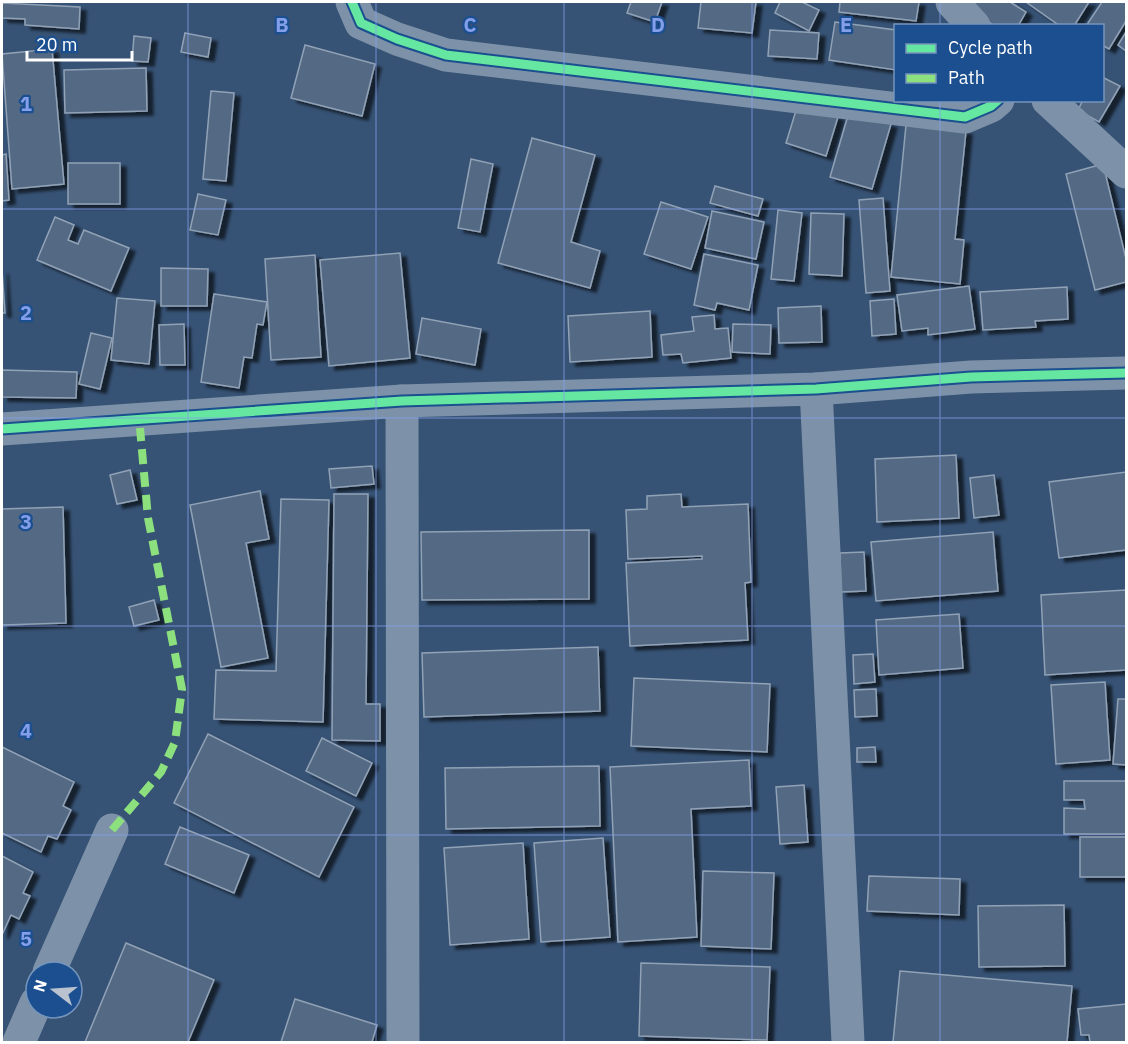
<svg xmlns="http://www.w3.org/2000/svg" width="1128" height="1044" viewBox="0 0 1128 1044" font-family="'IBM Plex Sans',sans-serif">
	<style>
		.building { fill: #526984; stroke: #92a2b6; stroke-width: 1.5; filter: url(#shadow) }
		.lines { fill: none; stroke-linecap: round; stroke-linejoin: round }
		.minor { stroke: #7d92a8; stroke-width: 33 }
		.quiet { stroke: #8de07e; stroke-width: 8; stroke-dasharray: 15 8; stroke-linecap: butt }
		.cycleway-casing { stroke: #1b4f8f; stroke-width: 13 }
		.cycleway { stroke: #66e7a1; stroke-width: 9 }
		.grid { fill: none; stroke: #839eea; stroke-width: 1.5; stroke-opacity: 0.55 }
		.grid-label { font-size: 20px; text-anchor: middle; font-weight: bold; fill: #839eea; stroke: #1b4f8f; stroke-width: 4.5; stroke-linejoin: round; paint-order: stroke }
	</style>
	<defs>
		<filter id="shadow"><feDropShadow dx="6" dy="4" stdDeviation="1.5" flood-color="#0009"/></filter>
	</defs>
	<rect width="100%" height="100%" fill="#365274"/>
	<g class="building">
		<polygon points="631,2 662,2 655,22 627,13"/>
		<polygon points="701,2 756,2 752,33 698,28"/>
		<polygon points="780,2 802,2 819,10 809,31 775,13"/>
		<polygon points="840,2 919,2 916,21 839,12"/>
		<polygon points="972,2 1010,2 1026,12 1018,26 995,26 968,8"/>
		<polygon points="1026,2 1089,2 1074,26 1060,26"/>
		<polygon points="1102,2 1126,2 1126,21 1109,49 1102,45 1102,26 1086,26"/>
		<polygon points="2,3 80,7 79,29 25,25 25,19 2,18"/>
		<polygon points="835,22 896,30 896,70 829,60"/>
		<polygon points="770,30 819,33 817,59 768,56"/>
		<polygon points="1126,32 1126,51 1118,45"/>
		<polygon points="185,33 211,38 208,57 181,52"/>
		<polygon points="134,36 151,38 148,62 132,61"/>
		<polygon points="305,45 375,64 362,116 291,98"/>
		<polygon points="52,49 64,184 12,189 2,54"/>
		<polygon points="146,68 147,111 65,113 64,70"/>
		<polygon points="1102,77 1120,86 1099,122 1078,110 1083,100 1102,100"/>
		<polygon points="211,91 234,93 226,181 203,179"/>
		<polygon points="798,104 838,117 826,156 786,143"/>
		<polygon points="849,112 891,124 872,189 830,177"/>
		<polygon points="906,125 966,131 955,239 964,240 960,284 891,277"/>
		<polygon points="532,138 595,155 571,242 600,251 590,288 498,263"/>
		<polygon points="6,154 9,200 2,201 2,155"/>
		<polygon points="471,159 493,164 480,232 458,228"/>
		<rect x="68" y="163" width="52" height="41"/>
		<polygon points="1103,164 1126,259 1126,282 1095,290 1066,174"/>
		<polygon points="715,186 763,199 758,216 710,203"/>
		<polygon points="198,194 226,200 218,235 190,230"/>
		<polygon points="883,198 890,291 866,293 859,200"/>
		<polygon points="661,202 708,217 691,269 644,254"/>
		<polygon points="778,210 802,213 794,281 771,279"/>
		<polygon points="712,211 764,222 756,259 705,248"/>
		<polygon points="811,213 844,214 842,276 809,274"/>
		<polygon points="55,217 74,225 68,240 78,244 84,230 129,248 111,291 37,260"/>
		<polygon points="400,253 410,358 329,366 320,260"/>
		<polygon points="704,254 758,265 749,310 717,303 715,310 694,305"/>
		<polygon points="315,255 321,357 271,360 265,259"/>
		<polygon points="161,268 208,269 207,306 161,306"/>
		<polygon points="2,270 5,313 2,313"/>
		<polygon points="969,286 975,329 928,335 928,328 902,331 897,295"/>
		<polygon points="1067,287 1068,319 1035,321 1036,327 983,330 980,292"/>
		<polygon points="214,294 267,302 263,325 257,324 252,358 244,357 239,388 201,382"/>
		<polygon points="117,298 155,301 149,364 111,360"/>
		<polygon points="894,299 896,334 872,336 870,301"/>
		<polygon points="821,306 822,342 779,343 778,308"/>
		<polygon points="650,311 652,357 570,362 568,316"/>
		<polygon points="714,315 715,329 728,328 731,358 683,363 681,354 663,355 661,335 694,331 692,317"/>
		<polygon points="422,318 481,329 475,365 416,354"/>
		<polygon points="184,324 185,365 160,365 159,325"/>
		<polygon points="733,324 771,325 770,354 732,352"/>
		<polygon points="91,333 112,338 100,389 79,384"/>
		<polygon points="2,370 77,372 76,398 2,397"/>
		<polygon points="956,455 959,518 877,522 875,459"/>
		<polygon points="372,466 374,484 331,488 329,469"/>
		<polygon points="130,470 137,500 117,504 110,475"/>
		<polygon points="1126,472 1126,550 1059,558 1049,482"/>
		<polygon points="994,475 999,515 974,518 970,478"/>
		<polygon points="260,491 269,539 246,543 268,658 221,667 190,505"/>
		<polygon points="334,494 368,494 366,704 380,704 380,741 332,740"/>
		<polygon points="681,494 682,507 748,504 751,582 745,583 748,640 630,646 626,563 702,559 702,556 628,559 626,510 647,509 647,496"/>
		<polygon points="281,499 329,500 323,722 214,719 216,670 276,671"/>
		<polygon points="63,507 66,623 2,625 2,509"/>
		<polygon points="589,530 589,599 422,600 421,532"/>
		<polygon points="993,532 998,591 876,601 871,542"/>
		<polygon points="864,552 866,591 841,592 840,553"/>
		<polygon points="1126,590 1126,670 1045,675 1041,595"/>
		<polygon points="154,600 159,620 134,626 129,607"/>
		<polygon points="959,614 963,668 879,675 876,620"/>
		<polygon points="598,647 600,711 424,717 422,653"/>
		<polygon points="873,654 875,682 854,684 853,655"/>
		<polygon points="634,678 770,684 767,752 631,746"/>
		<polygon points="1105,682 1110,760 1056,764 1051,685"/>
		<polygon points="876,689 877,716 855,717 854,690"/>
		<polygon points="1118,699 1126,699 1126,765 1113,764"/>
		<polygon points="208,734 354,807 319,877 174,803"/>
		<polygon points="322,738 372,763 356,796 306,771"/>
		<polygon points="2,747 74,782 63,806 71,810 57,839 48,836 41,852 2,833"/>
		<polygon points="875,747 876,762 857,762 857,748"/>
		<polygon points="749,760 751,806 691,809 697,937 618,942 610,767"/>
		<polygon points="599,766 600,826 446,829 445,768"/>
		<polygon points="1064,781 1126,781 1126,834 1064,834 1064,808 1085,809 1084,800 1064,800"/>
		<polygon points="804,785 808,842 780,844 776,787"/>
		<polygon points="180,827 249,855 234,893 165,864"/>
		<rect x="1080" y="837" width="46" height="40"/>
		<polygon points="603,838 610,937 541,942 534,843"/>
		<polygon points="523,843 529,939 450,945 444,848"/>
		<polygon points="2,856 33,872 23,893 30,896 19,919 11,915 2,935"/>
		<polygon points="703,871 774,873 771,949 701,946"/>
		<polygon points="869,876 960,879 959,915 867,911"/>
		<polygon points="1064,905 1065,966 979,967 978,906"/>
		<polygon points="126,943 214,980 188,1042 85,1042"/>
		<polygon points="641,963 770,967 767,1040 639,1036"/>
		<polygon points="900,971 1072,986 1067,1042 893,1042"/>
		<polygon points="295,999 377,1025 372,1042 281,1042"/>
		<polygon points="1126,1004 1126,1042 1090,1042 1089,1035 1081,1035 1078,1009"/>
	</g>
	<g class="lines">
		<g class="minor">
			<polyline points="352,2 361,23 397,39 446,55 965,117 991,106 998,100"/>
			<polyline points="952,2 974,26"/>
			<polyline points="1048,100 1126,172"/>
			<polyline points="816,389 848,1042"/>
			<polyline points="402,401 403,1042"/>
			<polyline points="2,429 402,401 816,389 971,377 1126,373"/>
			<polyline points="49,972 112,830"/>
			<polyline points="19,1042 36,1003"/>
		</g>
		<polyline class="quiet" points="112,830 161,772 175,742 182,689 148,518 140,428"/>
		<g class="cycleway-casing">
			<g id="cycleway">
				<polyline points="352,2 361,23 397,39 446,55 965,117 991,106 998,100"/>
				<polyline points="2,429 402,401 816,389 971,377 1126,373"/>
			</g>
		</g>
		<use href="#cycleway" class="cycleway"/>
	</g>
	<path class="grid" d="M188 2V1042M376 2V1042M564 2V1042M752 2V1042M940 2V26M940 100V1042M2 209H1126M2 418H1126M2 626H1126M2 835H1126"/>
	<g class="grid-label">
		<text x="282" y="32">B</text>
		<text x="470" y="32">C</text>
		<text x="658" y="32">D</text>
		<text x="846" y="32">E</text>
		<text x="26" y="111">1</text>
		<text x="26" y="320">2</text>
		<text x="26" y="529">3</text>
		<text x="26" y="738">4</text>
		<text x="26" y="946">5</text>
	</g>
	<rect width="1128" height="1044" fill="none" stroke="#ffffff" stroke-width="6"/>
	<rect x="894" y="24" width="210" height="78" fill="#1b4f8f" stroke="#7695bc" stroke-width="1.5"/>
	<rect x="906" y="44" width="30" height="9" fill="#66e7a1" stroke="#7695bc" stroke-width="1.5"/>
	<text x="948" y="54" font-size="18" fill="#ffffff">Cycle path</text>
	<rect x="906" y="74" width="30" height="9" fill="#8de07e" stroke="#7695bc" stroke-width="1.5"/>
	<text x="948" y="84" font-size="18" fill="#ffffff">Path</text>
	<g transform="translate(54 990) rotate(287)"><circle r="28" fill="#1b4f8f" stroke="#7695bc" stroke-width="1.5"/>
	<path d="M0-4.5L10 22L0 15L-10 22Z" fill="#b9c2ce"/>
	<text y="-9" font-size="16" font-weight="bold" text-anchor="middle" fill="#ffffff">N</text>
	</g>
	<path d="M27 51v9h105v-9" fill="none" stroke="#ffffff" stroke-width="3"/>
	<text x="36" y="51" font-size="18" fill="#ffffff" stroke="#1b4f8f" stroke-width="4.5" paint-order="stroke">20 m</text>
</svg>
